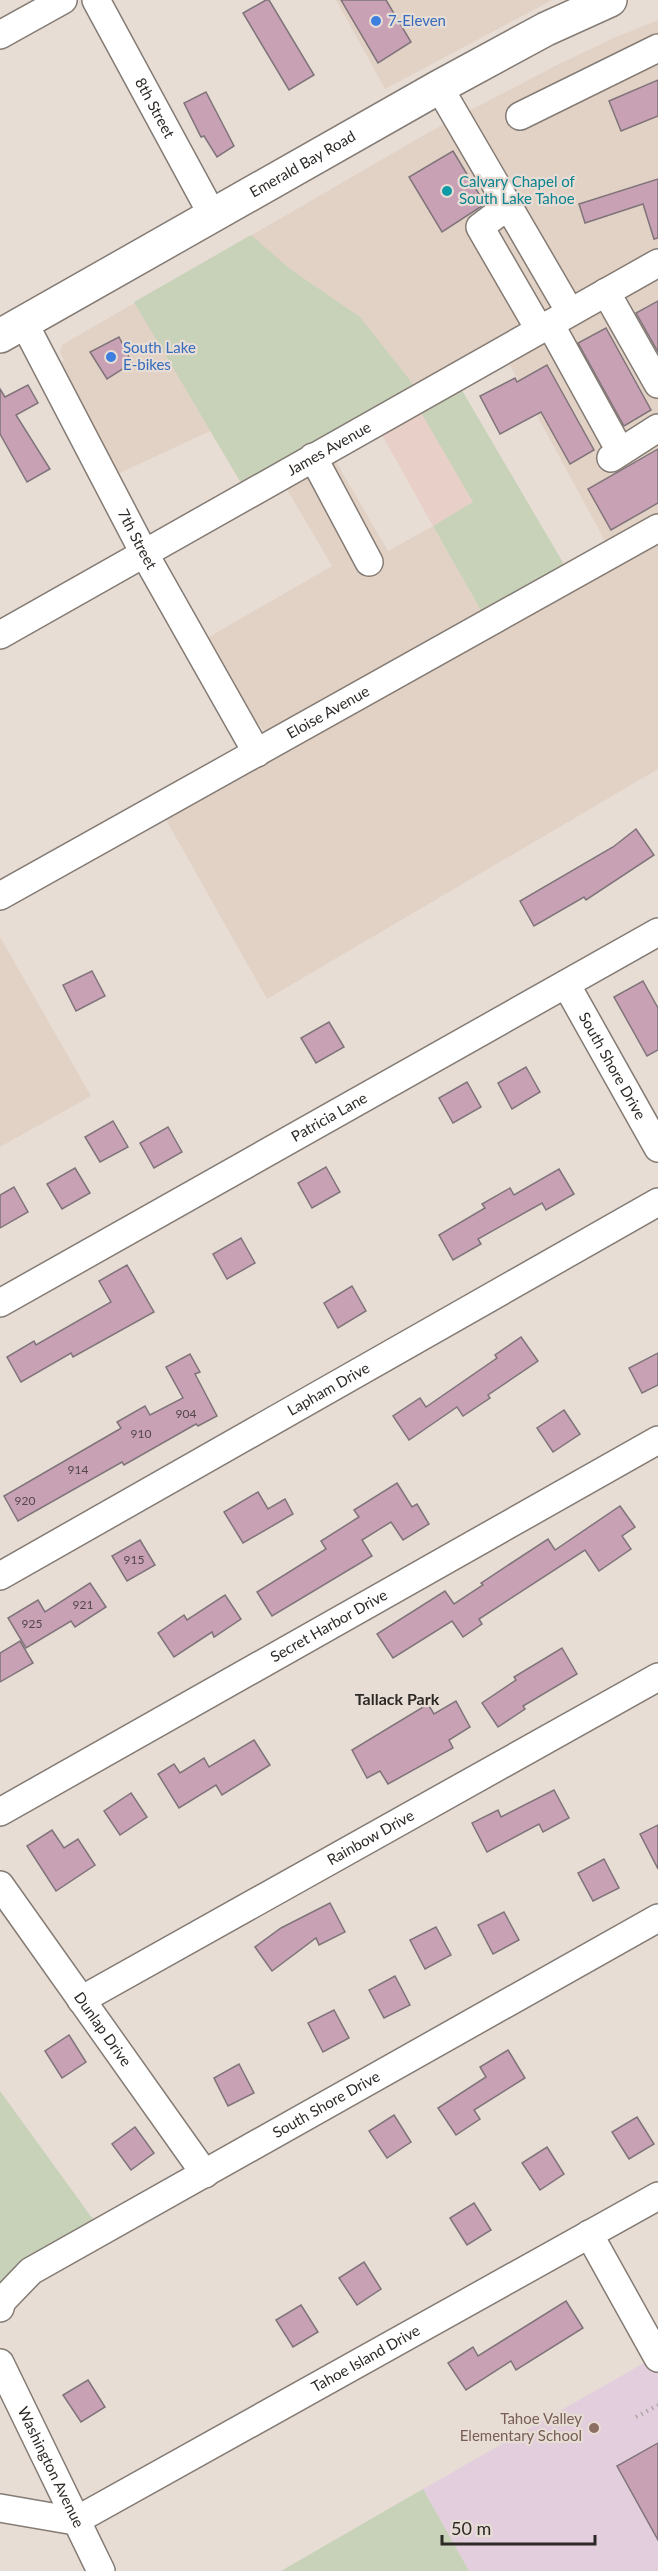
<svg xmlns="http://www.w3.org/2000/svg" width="658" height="2571" viewBox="0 0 658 2571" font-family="Lato,sans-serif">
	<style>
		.built { fill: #e2d2c5 }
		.industrial { fill: #e8cfc7 }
		.education { fill: #e2cedd }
		.green { fill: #c7d2b8 }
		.building { fill: #c8a1b5; stroke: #7f7479; stroke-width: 1.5 }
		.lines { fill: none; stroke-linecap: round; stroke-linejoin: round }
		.minor-casing { stroke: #847b74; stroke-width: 30 }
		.major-casing { stroke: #847b74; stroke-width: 36 }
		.path { stroke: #aea6a0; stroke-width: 4; stroke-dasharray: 1.5 4.5; stroke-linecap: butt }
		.minor { stroke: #fff; stroke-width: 27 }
		.major { stroke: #fff; stroke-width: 33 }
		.shop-dot { fill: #3f7fe0; stroke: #e7ddd5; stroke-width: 2 }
		.culture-dot { fill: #0f9aa8; stroke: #e7ddd5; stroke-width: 2 }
		.education-dot { fill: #8d6e63; stroke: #e7ddd5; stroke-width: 2 }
		.labels { text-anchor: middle; stroke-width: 4.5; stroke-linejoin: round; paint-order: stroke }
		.number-label { font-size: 12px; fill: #54474a }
		.shop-label { font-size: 15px; fill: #366cbe; stroke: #e7ddd5; text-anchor: start }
		.street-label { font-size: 15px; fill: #2d2926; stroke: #e7ddd5 }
		.culture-label { font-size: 15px; fill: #0d838f; stroke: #e7ddd5; text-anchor: start }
		.education-label { font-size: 15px; fill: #785e54; stroke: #e7ddd5; text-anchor: end }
		.neighbourhood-label { font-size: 16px; font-weight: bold; fill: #2d2926; stroke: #e7ddd5 }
	</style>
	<rect width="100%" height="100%" fill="#e7ddd5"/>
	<g class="built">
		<polygon points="336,0 552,0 385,89"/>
		<polygon points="658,20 658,251 243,486 210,431 118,474 59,365 64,360 60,352 62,345 431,131 557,65 616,37"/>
		<polygon points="658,275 658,513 606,543 507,360"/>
		<polygon points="335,460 388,551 433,526 483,614 274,732 265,731 254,720 207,638 332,566 285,486"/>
		<polygon points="658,541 658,769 267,999 165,818"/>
		<polygon points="0,937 91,1096 0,1147"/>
	</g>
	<polygon class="industrial" points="420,411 473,502 433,526 381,433"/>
	<polygon class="education" points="658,2355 658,2571 469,2571 423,2489"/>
	<g class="green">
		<polygon points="251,235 290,269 360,317 416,388 243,486 134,302"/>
		<polygon points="460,387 565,566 483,614 433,526 473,502 420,411"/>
		<polygon points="0,2091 95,2222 18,2263 0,2282"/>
		<polygon points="423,2489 469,2571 281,2571"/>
	</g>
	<g class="building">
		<polygon points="266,0 269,0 314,75 289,90 243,13"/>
		<polygon points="341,0 386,0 411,42 378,63"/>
		<polygon points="658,80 658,116 621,131 609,101"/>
		<polygon points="206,92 234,146 217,157 204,136 201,137 184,103"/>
		<polygon points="453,151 485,204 442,232 409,177"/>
		<polygon points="658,179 658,238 654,239 643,204 585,223 579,204"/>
		<polygon points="658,301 658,352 636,313"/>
		<polygon points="606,328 651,410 624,426 578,343"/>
		<polygon points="119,337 132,363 107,379 90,352"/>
		<polygon points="547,365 594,450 570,464 541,412 500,434 480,396 515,378 517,382"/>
		<polygon points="28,385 38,403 16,415 50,469 27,482 0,434 0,389 5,397"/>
		<polygon points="658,449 658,503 611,530 588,489"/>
		<polygon points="636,829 654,855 586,900 584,897 534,926 520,901 613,847"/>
		<polygon points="92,971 105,996 76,1011 63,985"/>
		<polygon points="643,981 658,1008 658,1050 647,1056 614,997"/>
		<polygon points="329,1022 344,1047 316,1063 301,1038"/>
		<polygon points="526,1067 540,1092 512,1109 498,1083"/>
		<polygon points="467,1082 481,1107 453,1123 439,1098"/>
		<polygon points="113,1121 128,1147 100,1162 85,1137"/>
		<polygon points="168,1127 182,1152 154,1168 140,1143"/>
		<polygon points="326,1167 340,1192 312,1208 298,1183"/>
		<polygon points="75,1168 90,1193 62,1209 47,1184"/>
		<polygon points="559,1169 574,1194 546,1210 542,1203 478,1239 481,1244 453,1260 439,1235 485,1208 482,1204 510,1188 514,1195"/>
		<polygon points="14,1187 28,1212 0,1228 0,1195"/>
		<polygon points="241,1238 255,1263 227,1279 213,1254"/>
		<polygon points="127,1265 154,1312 73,1357 71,1353 21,1382 7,1357 34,1341 36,1345 111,1302 99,1281"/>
		<polygon points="352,1286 366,1311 338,1328 324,1303"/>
		<polygon points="521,1337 538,1361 488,1395 490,1398 463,1416 457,1407 409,1440 393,1416 420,1398 426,1407 497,1358 495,1355"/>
		<polygon points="658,1353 658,1385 642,1393 629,1368"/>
		<polygon points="190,1354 200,1372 195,1374 217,1416 198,1426 196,1424 124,1465 122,1462 18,1521 4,1496 118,1430 121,1428 117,1422 145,1406 150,1415 183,1398 166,1367"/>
		<polygon points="564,1410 580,1434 553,1452 537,1428"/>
		<polygon points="397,1483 412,1507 417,1504 429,1524 403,1540 391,1522 362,1540 372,1556 272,1616 257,1592 326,1549 321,1541 359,1517 354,1510"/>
		<polygon points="258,1492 268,1509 285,1499 293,1514 243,1543 224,1512"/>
		<polygon points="620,1506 635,1527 622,1536 631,1549 599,1571 585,1550 479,1619 482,1624 463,1637 452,1621 393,1658 377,1634 445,1591 454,1604 483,1585 481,1583 548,1539 555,1550"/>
		<polygon points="140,1540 155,1565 127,1581 112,1556"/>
		<polygon points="90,1583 106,1607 75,1627 71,1621 26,1648 8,1618 38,1600 45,1612"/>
		<polygon points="225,1595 241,1619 214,1637 212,1632 174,1657 158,1633 184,1615 187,1620"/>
		<polygon points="20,1641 33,1663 0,1682 0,1653"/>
		<polygon points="562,1648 577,1674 523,1706 525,1709 498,1727 482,1703 516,1680 514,1677"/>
		<polygon points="456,1701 470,1727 449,1740 453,1748 388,1784 380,1771 367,1778 352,1750 428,1704 434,1714"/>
		<polygon points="254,1740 270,1765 222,1795 216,1785 179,1808 158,1774 174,1764 180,1773 204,1758 209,1767"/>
		<polygon points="554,1790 569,1818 543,1832 539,1824 487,1852 472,1823 498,1810 501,1817"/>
		<polygon points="131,1793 147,1817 120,1835 104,1811"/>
		<polygon points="658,1825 658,1869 640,1834"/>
		<polygon points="52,1830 64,1848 78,1839 95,1865 56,1891 27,1846"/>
		<polygon points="604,1859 619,1888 593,1901 578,1873"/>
		<polygon points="330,1903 345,1932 319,1945 316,1938 272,1971 255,1947 281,1928"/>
		<polygon points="504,1912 519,1940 493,1954 478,1925"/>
		<polygon points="436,1927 451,1955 425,1969 410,1940"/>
		<polygon points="395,1976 410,2005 384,2018 369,1990"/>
		<polygon points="334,2010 349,2038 323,2052 308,2023"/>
		<polygon points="69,2035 86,2062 62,2078 45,2051"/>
		<polygon points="508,2050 525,2078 474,2110 480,2119 456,2135 438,2108 486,2077 480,2067"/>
		<polygon points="239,2064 254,2093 228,2106 214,2078"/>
		<polygon points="394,2115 411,2142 387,2158 369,2131"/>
		<polygon points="637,2117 654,2144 629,2159 612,2132"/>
		<polygon points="135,2127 154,2153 131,2170 112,2144"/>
		<polygon points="547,2147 564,2174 540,2190 522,2163"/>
		<polygon points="474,2203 491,2230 467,2245 450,2218"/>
		<polygon points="364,2262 381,2289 357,2305 339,2278"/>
		<polygon points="566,2301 583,2328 516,2370 511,2361 466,2390 448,2363 473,2347 478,2356"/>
		<polygon points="301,2305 318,2332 293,2347 276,2320"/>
		<polygon points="88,2380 105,2407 81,2422 63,2395"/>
		<polygon points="658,2443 658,2540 617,2466"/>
	</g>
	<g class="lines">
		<g class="minor-casing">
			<g id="minor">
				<path id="s1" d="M96 0 213 216"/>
				<polyline points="0,35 63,0"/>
				<polyline points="439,87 570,312"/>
				<polyline points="520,116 658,48"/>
				<polyline points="508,206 480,227 539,329"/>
				<polyline points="606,292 658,384"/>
				<path id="s2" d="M24 323 144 553 257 753"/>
				<polyline points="550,324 620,451"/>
				<polyline points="313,457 369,562"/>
				<polyline points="611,458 658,428"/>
				<path id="s3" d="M0 635 658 263"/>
				<path id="s4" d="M0 896 658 528"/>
				<path id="s5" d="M566 984 658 1148"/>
				<path id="s6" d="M0 1303 658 932"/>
				<path id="s7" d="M0 1576 658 1202"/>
				<path id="s8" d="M0 1812 658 1440"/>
				<path id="s9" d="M0 1885 205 2174"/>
				<path id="s10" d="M81 2000 658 1677"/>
				<polyline points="589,2234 658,2358"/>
				<path id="s11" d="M0 2308 2 2301 31 2271 658 1918"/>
				<path id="s12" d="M0 2363 101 2571"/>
				<polyline points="0,2508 75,2521"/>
				<path id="s13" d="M75 2521 658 2196"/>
			</g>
		</g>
		<g class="major-casing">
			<g id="major">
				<path id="s14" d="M0 336 439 87 546 29 610 0"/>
			</g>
		</g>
		<polyline class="path" points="636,2417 658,2405"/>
		<use href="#minor" class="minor"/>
		<use href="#major" class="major"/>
	</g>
	<g class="shop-dot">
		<circle cx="376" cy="21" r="6"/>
		<circle cx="111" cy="357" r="6"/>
	</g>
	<circle class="culture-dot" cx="447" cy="191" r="6"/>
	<circle class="education-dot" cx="594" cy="2428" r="6"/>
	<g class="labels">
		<g class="number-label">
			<text x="186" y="1418">904</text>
			<text x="141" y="1438">910</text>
			<text x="78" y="1474">914</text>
			<text x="25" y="1505">920</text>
			<text x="134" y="1564">915</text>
			<text x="83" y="1609">921</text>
			<text x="32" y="1628">925</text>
		</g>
		<g class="shop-label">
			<text x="388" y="26">7-Eleven</text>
			<text x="123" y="353">South Lake<tspan x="123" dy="17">E-bikes</tspan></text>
		</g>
		<g class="street-label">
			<text dy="5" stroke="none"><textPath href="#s1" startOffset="123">8th Street</textPath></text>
			<text dy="5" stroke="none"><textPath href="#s14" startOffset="348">Emerald Bay Road</textPath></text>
			<text dy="5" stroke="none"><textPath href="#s3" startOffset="378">James Avenue</textPath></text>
			<text dy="5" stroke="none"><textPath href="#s2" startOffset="244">7th Street</textPath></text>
			<text dy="5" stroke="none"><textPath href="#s4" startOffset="376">Eloise Avenue</textPath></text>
			<text dy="5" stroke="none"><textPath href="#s5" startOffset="94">South Shore Drive</textPath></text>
			<text dy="5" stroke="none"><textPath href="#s6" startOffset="378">Patricia Lane</textPath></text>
			<text dy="5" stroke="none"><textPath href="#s7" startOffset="378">Lapham Drive</textPath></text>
			<text dy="5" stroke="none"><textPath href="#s8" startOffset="378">Secret Harbor Drive</textPath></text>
			<text dy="5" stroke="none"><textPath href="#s10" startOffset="332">Rainbow Drive</textPath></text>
			<text dy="5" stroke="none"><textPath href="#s9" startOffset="177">Dunlap Drive</textPath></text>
			<text dy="5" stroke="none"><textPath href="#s11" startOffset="388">South Shore Drive</textPath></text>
			<text dy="5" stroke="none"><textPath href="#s13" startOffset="333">Tahoe Island Drive</textPath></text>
			<text dy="5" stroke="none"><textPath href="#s12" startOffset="116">Washington Avenue</textPath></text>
		</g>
		<g class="culture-label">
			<text x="459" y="187">Calvary Chapel of<tspan x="459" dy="17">South Lake Tahoe</tspan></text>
		</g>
		<g class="education-label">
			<text x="582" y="2424">Tahoe Valley<tspan x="582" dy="17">Elementary School</tspan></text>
		</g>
		<g class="neighbourhood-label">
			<text x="397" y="1705">Tallack Park</text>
		</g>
	</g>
	<path d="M442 2535v9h153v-9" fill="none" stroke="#2d2926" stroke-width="3"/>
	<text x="451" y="2535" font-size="18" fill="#2d2926" stroke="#e7ddd5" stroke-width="4.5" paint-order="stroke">50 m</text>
</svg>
